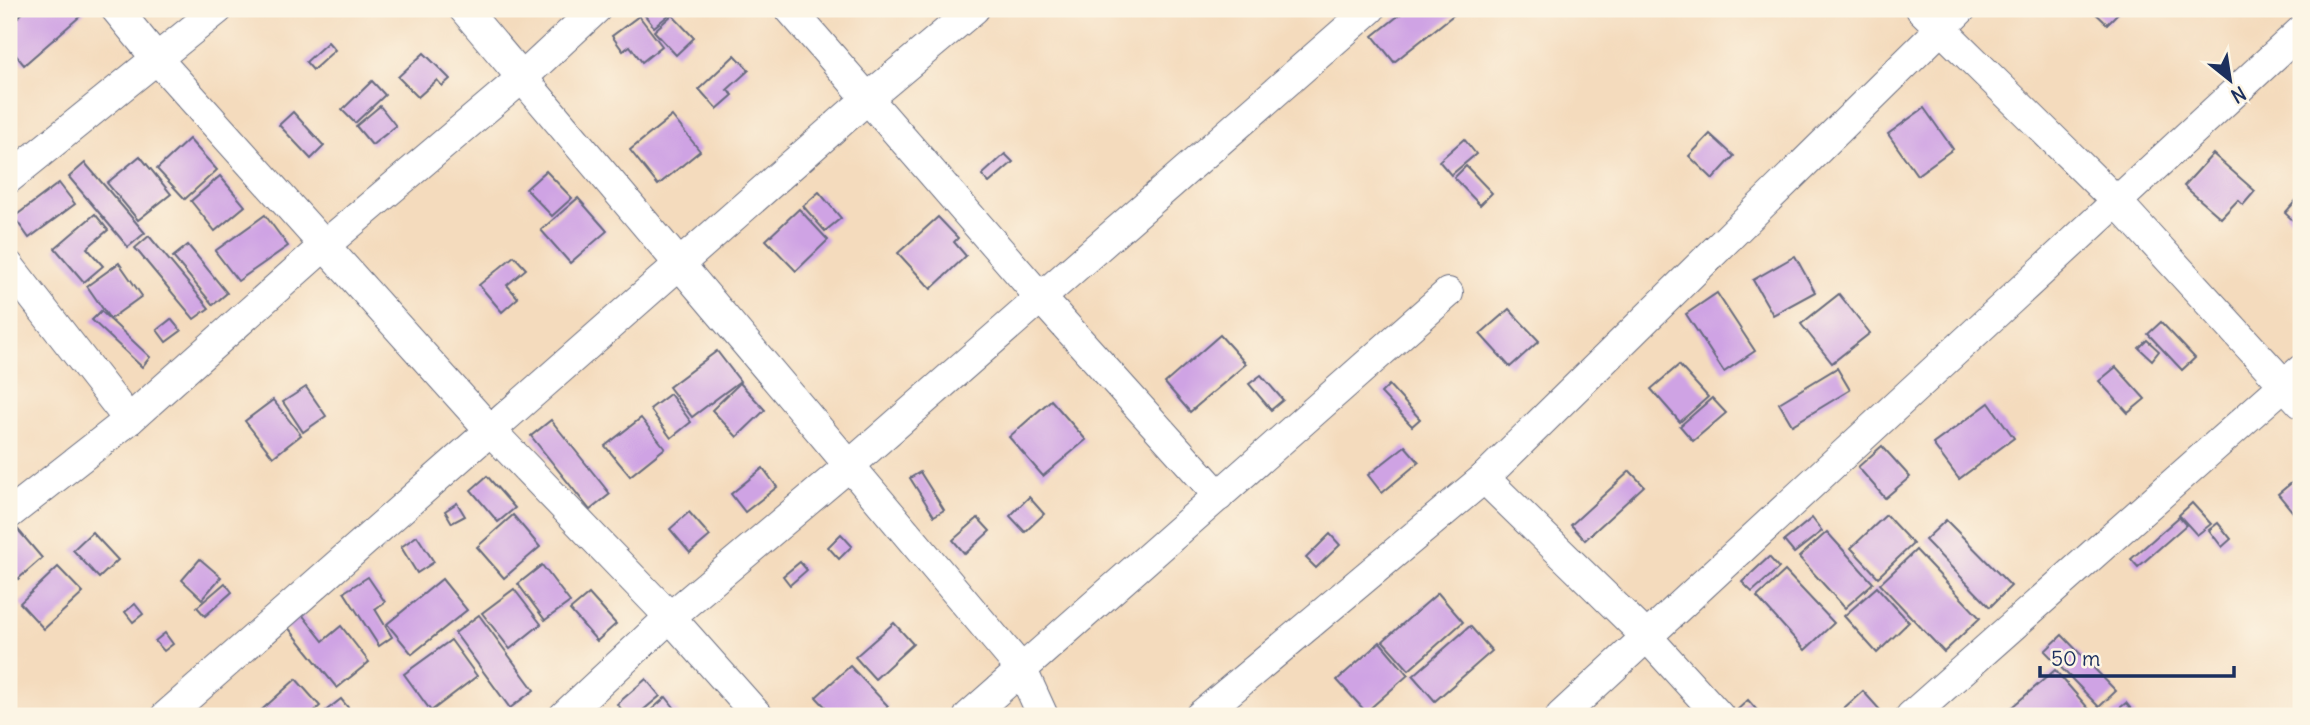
<svg xmlns="http://www.w3.org/2000/svg" width="2310" height="725" viewBox="0 0 2310 725" font-family="Delius,sans-serif">
	<style>
		.building { fill: #cfa3e4 }
		.lines { fill: none; stroke-linecap: round; stroke-linejoin: round }
		.minor-casing { stroke: #676b7f; stroke-width: 32 }
		.minor { stroke: #fff; stroke-width: 30 }
	</style>
	<rect width="100%" height="100%" fill="#fcf5e5"/>
	<filter id="ink" filterUnits="userSpaceOnUse"><feTurbulence type="fractalNoise" baseFrequency=".0143" numOctaves="2"/><feDisplacementMap in="SourceGraphic" scale="14" xChannelSelector="R" yChannelSelector="G"/><feConvolveMatrix kernelMatrix="1 2 1 2 8 2 1 2 1" color-interpolation-filters="sRGB"/></filter>
	<filter id="wash" filterUnits="userSpaceOnUse"><feTurbulence type="fractalNoise" baseFrequency=".00686" numOctaves="4" result="noise"/><feDisplacementMap in="SourceGraphic" scale="28" xChannelSelector="R" yChannelSelector="G"/><feGaussianBlur stdDeviation="1.57" result="paint"/><feColorMatrix in="noise" values="0 0 0 0 0 0 0 0 0 0 0 0 0 0 0 0 0 1.4 0 .05"/><feComposite in="paint" operator="in"/></filter>
	<g filter="url(#wash)">
		<rect width="100%" height="100%" fill="#f4dbbd"/>
		<g id="blocks">
			<g class="building">
				<polygon points="27,9 82,9 85,12 24,65 9,47 9,25"/>
				<polygon points="640,9 676,9 654,27"/>
				<polygon points="1407,9 1461,9 1394,62 1373,36"/>
				<polygon points="2091,9 2122,9 2107,24"/>
				<polygon points="672,15 694,38 676,55 654,31"/>
				<polygon points="639,16 662,46 642,62 630,46 623,51 612,36"/>
				<polygon points="328,42 335,50 313,70 306,62"/>
				<polygon points="424,53 450,79 442,86 437,80 418,97 398,77"/>
				<polygon points="735,55 749,70 727,90 733,95 717,109 699,89"/>
				<polygon points="372,81 385,95 355,123 342,110"/>
				<polygon points="380,106 396,126 372,145 356,126"/>
				<polygon points="1924,108 1953,149 1917,175 1888,134"/>
				<polygon points="293,112 324,146 311,159 279,125"/>
				<polygon points="672,116 700,151 658,185 630,150"/>
				<polygon points="1710,134 1734,156 1713,179 1689,156"/>
				<polygon points="189,139 217,170 185,199 157,169"/>
				<polygon points="1464,139 1476,154 1451,175 1439,161"/>
				<polygon points="1005,154 1013,162 989,183 982,175"/>
				<polygon points="2213,154 2255,191 2243,205 2238,200 2221,218 2184,186"/>
				<polygon points="140,156 171,194 138,220 107,183"/>
				<polygon points="85,163 145,233 128,247 69,177"/>
				<polygon points="1466,166 1492,193 1480,205 1454,178"/>
				<polygon points="546,171 572,198 552,216 526,189"/>
				<polygon points="220,176 245,206 215,231 191,201"/>
				<polygon points="59,183 75,204 29,238 14,217"/>
				<polygon points="819,192 841,218 825,231 803,206"/>
				<polygon points="2299,197 2301,199 2301,228 2285,213"/>
				<polygon points="578,198 607,231 570,263 541,230"/>
				<polygon points="799,209 828,240 796,271 766,240"/>
				<polygon points="95,214 108,230 87,248 103,266 84,282 55,248"/>
				<polygon points="265,215 288,246 238,281 215,251"/>
				<polygon points="938,217 958,238 954,242 966,256 931,289 898,253"/>
				<polygon points="149,236 209,308 194,319 135,248"/>
				<polygon points="188,245 227,293 213,305 173,257"/>
				<polygon points="514,256 526,269 507,285 518,298 502,312 479,285"/>
				<polygon points="1795,256 1815,292 1773,315 1753,280"/>
				<polygon points="119,263 142,296 110,319 87,286"/>
				<polygon points="1717,293 1755,351 1724,372 1686,314"/>
				<polygon points="1839,294 1870,333 1832,363 1801,324"/>
				<polygon points="1509,309 1539,341 1510,367 1480,334"/>
				<polygon points="101,311 150,357 142,367 92,320"/>
				<polygon points="171,319 181,331 166,342 157,330"/>
				<polygon points="2161,322 2195,358 2182,370 2148,334"/>
				<polygon points="1220,335 1246,364 1190,412 1165,383"/>
				<polygon points="2147,340 2159,351 2152,360 2139,348"/>
				<polygon points="717,351 740,381 692,417 669,387"/>
				<polygon points="1679,365 1708,397 1680,422 1651,389"/>
				<polygon points="2116,367 2145,399 2128,413 2099,381"/>
				<polygon points="1837,368 1850,390 1792,425 1779,403"/>
				<polygon points="1261,375 1283,400 1271,410 1249,384"/>
				<polygon points="740,383 765,410 737,437 712,410"/>
				<polygon points="1389,385 1420,419 1412,426 1381,393"/>
				<polygon points="306,387 326,416 303,432 283,402"/>
				<polygon points="670,394 691,422 671,438 650,409"/>
				<polygon points="1712,398 1726,413 1693,441 1680,426"/>
				<polygon points="273,400 301,435 273,457 245,421"/>
				<polygon points="1051,400 1086,440 1043,476 1009,437"/>
				<polygon points="1989,403 2014,438 1959,479 1933,444"/>
				<polygon points="641,418 665,448 630,476 605,446"/>
				<polygon points="551,420 610,494 590,510 531,436"/>
				<polygon points="1405,446 1419,462 1382,493 1368,475"/>
				<polygon points="1882,446 1910,477 1885,498 1858,467"/>
				<polygon points="763,468 777,487 745,512 731,494"/>
				<polygon points="1630,471 1644,486 1585,540 1571,525"/>
				<polygon points="920,472 944,510 934,516 910,478"/>
				<polygon points="2301,475 2301,522 2278,494"/>
				<polygon points="487,476 515,508 498,522 471,490"/>
				<polygon points="1029,497 1044,514 1025,532 1010,516"/>
				<polygon points="457,503 465,516 452,523 445,511"/>
				<polygon points="2192,503 2211,524 2197,535 2179,515"/>
				<polygon points="689,512 710,536 690,553 670,529"/>
				<polygon points="513,515 540,547 504,578 477,547"/>
				<polygon points="1886,515 1913,544 1878,577 1851,548"/>
				<polygon points="2179,517 2186,525 2138,567 2131,559"/>
				<polygon points="978,518 990,531 965,554 953,540"/>
				<polygon points="1812,518 1822,531 1794,553 1784,541"/>
				<polygon points="1946,520 2011,586 1990,607 1925,540"/>
				<polygon points="2218,523 2231,539 2222,547 2209,530"/>
				<polygon points="14,525 42,558 18,579 9,569 9,529"/>
				<polygon points="92,532 118,560 99,578 73,550"/>
				<polygon points="1827,532 1873,583 1845,608 1799,557"/>
				<polygon points="841,534 852,546 839,559 828,547"/>
				<polygon points="1330,534 1340,545 1316,568 1306,558"/>
				<polygon points="417,536 434,562 417,573 401,547"/>
				<polygon points="1916,550 1980,618 1944,652 1880,584"/>
				<polygon points="1769,557 1779,568 1752,592 1742,582"/>
				<polygon points="200,559 221,577 202,599 182,580"/>
				<polygon points="800,562 807,570 790,585 783,576"/>
				<polygon points="542,565 570,602 545,620 518,584"/>
				<polygon points="58,567 83,593 44,629 20,603"/>
				<polygon points="1785,571 1834,623 1805,650 1757,597"/>
				<polygon points="368,577 385,602 375,609 392,637 379,646 344,592"/>
				<polygon points="442,579 467,610 412,654 387,624"/>
				<polygon points="225,583 232,592 205,616 197,607"/>
				<polygon points="1877,587 1909,622 1877,653 1844,616"/>
				<polygon points="514,589 541,624 510,649 482,613"/>
				<polygon points="1438,593 1463,622 1409,670 1383,641"/>
				<polygon points="589,594 616,624 597,641 570,610"/>
				<polygon points="135,604 143,614 133,622 125,612"/>
				<polygon points="297,608 323,641 341,626 369,662 337,688 282,620"/>
				<polygon points="479,615 534,690 510,708 455,633"/>
				<polygon points="894,623 913,644 875,679 855,657"/>
				<polygon points="1470,626 1492,651 1435,701 1413,676"/>
				<polygon points="165,633 173,644 164,651 155,641"/>
				<polygon points="2062,635 2116,691 2099,707 2045,651"/>
				<polygon points="451,640 477,676 431,711 404,674"/>
				<polygon points="1380,642 1408,675 1366,712 1337,680"/>
				<polygon points="850,666 888,706 877,716 834,716 816,697"/>
				<polygon points="2055,670 2095,716 2010,716 2006,712"/>
				<polygon points="296,679 320,706 309,716 255,716"/>
				<polygon points="646,679 660,696 636,716 627,716 617,704"/>
				<polygon points="1863,691 1880,710 1873,716 1835,716"/>
				<polygon points="666,697 681,716 655,716 650,711"/>
				<polygon points="341,699 355,716 319,716"/>
				<polygon points="1748,700 1762,716 1738,716 1735,712"/>
				<polygon points="2126,703 2137,716 2110,716"/>
			</g>
		</g>
	</g>
	<g filter="url(#ink)">
		<use href="#blocks" fill-opacity="0" stroke="#676b7f" stroke-width="2"/>
		<g class="lines">
			<g class="minor-casing">
				<g id="minor">
					<polyline points="116,9 157,59 490,430 670,617 758,716"/>
					<polyline points="464,9 1022,670 1043,716"/>
					<polyline points="790,9 1040,297 1219,496"/>
					<polyline points="1921,9 2117,202 2301,403"/>
					<polyline points="9,178 218,9"/>
					<polyline points="9,266 129,420"/>
					<polyline points="1484,478 1648,638 1719,716"/>
					<polyline points="9,514 129,420 325,245 523,77 596,9"/>
					<polyline points="166,716 868,98 974,9"/>
					<polyline points="564,716 670,617 850,465 1370,9"/>
					<polyline points="969,716 1448,293"/>
					<polyline points="1200,716 1484,478 1961,9"/>
					<polyline points="1561,716 2301,31"/>
					<polyline points="1911,716 2301,370"/>
				</g>
			</g>
			<use href="#minor" class="minor"/>
		</g>
	</g>
	<rect width="2310" height="725" fill="none" stroke="#fcf5e5" stroke-width="35"/>
	<g transform="translate(2230 80) rotate(150)" stroke="#fcf5e5" stroke-width="5" paint-order="stroke">
	<path d="M0-5L12 26L0 18L-12 26Z" fill="#1b2f5e"/>
	<text y="-10" font-size="19" font-weight="bold" text-anchor="middle" fill="#1b2f5e">N</text>
	</g>
	<path d="M2040 666v10h194v-10" fill="none" stroke="#1b2f5e" stroke-width="3.5"/>
	<text x="2051" y="666" font-size="21" fill="#1b2f5e" stroke="#fcf5e5" stroke-width="5" paint-order="stroke">50 m</text>
</svg>
